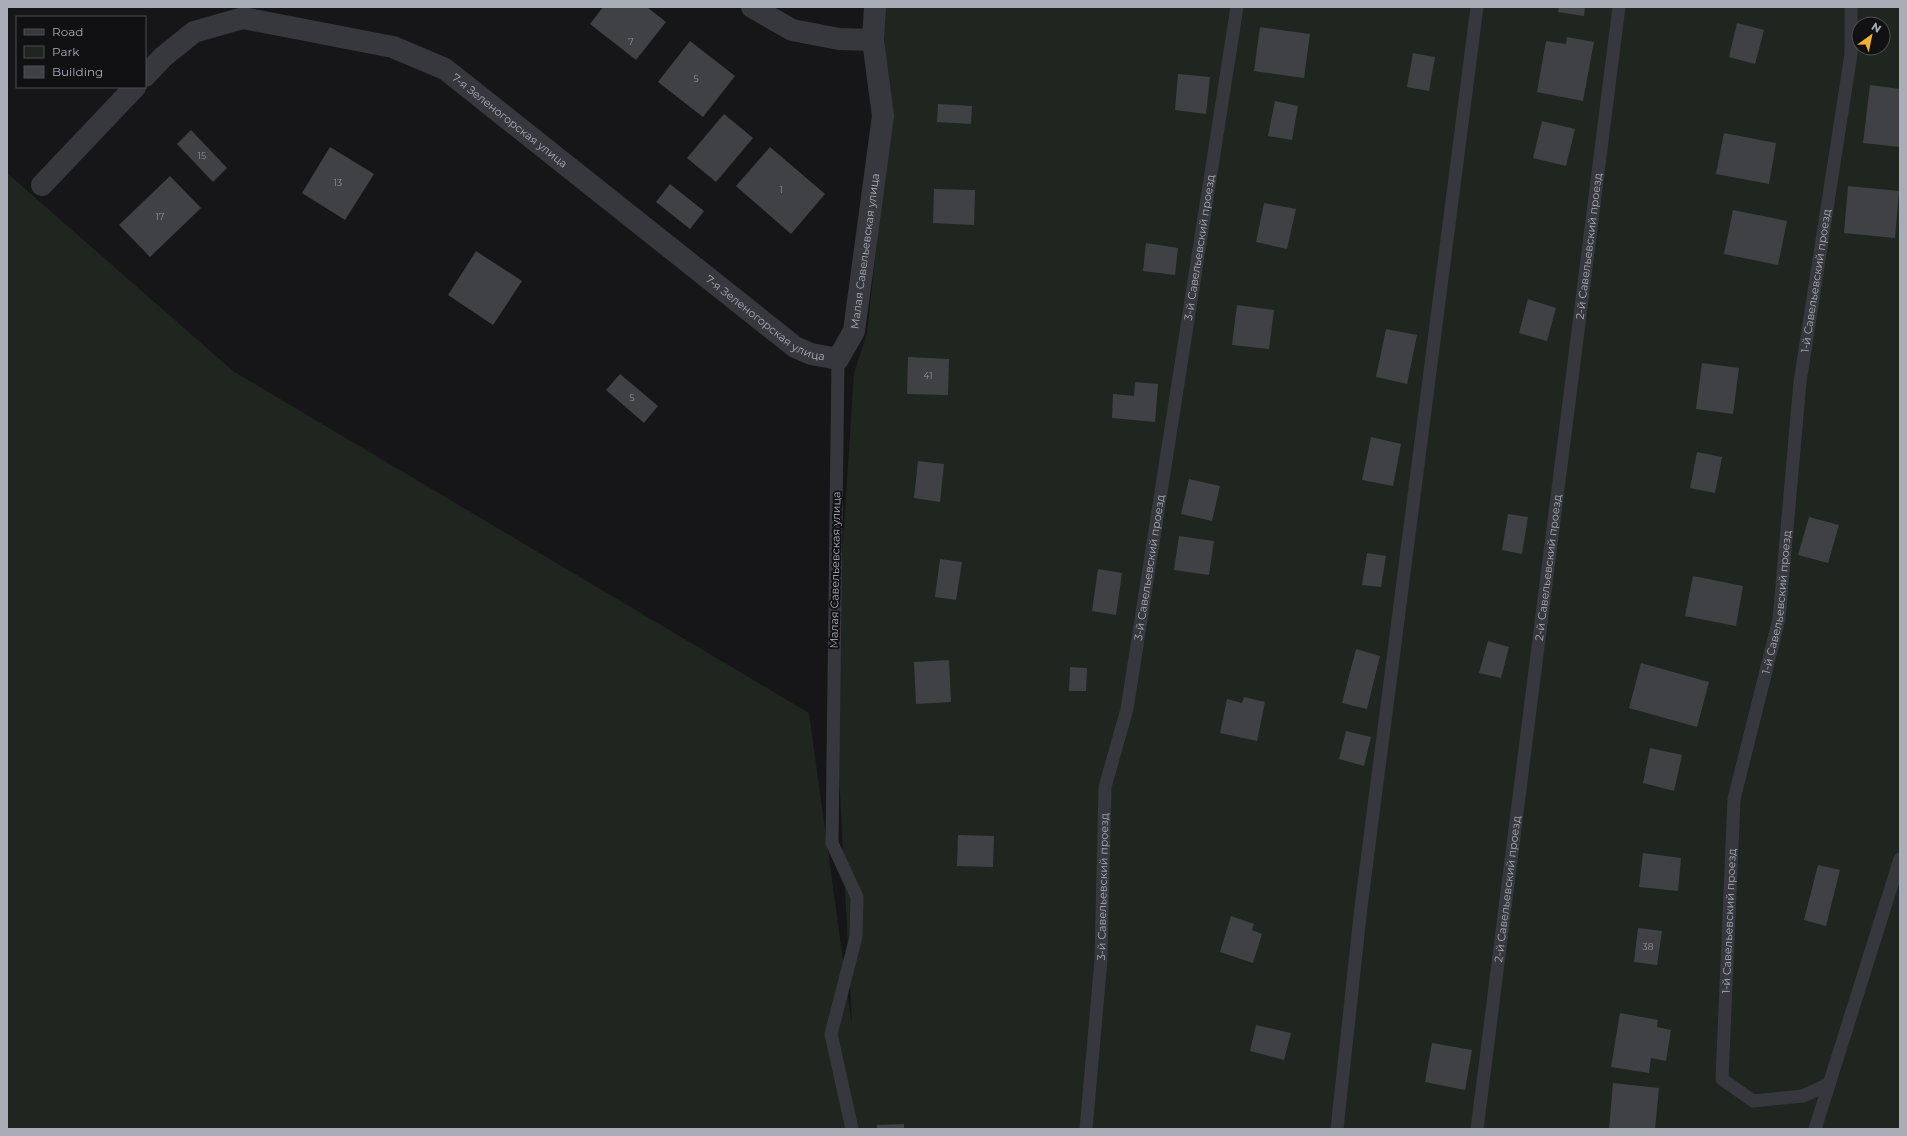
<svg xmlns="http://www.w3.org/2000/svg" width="1907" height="1136" viewBox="0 0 1907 1136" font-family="Montserrat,sans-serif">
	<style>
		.green { fill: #1e261f; fill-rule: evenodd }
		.building { fill: #404145 }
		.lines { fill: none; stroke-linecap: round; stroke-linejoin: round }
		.lane { stroke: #37383d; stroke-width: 13 }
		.street { stroke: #37383d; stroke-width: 22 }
		.labels { text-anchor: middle; stroke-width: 4; stroke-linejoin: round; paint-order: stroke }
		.number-label { font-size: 9px; fill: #8e929b }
		.street-label { font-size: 11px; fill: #a8adb8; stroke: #111113 }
	</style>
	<rect width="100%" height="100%" fill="#161618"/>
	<path class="green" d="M882 7H1900V1129H7V173L233 371 809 713 852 1025 834 679 854 373 867 333 890 118ZM1859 24H1883V48H1859Z"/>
	<g class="building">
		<polygon points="603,7 647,7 666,22 636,60 590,24"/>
		<polygon points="1559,7 1585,7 1584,16 1558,12"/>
		<polygon points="1737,23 1764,30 1755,64 1729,57"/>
		<polygon points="1260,27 1310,34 1304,78 1254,71"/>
		<polygon points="1567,37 1594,42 1583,101 1537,92 1546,41 1566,44"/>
		<polygon points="690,41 735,76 703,117 658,82"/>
		<polygon points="1413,53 1435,57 1429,91 1407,87"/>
		<polygon points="1178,74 1210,77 1206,114 1175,110"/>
		<polygon points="1870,85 1900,89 1900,147 1863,143"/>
		<polygon points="1275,101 1298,106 1292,140 1268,136"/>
		<polygon points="938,104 972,106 971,124 937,122"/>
		<polygon points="724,114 753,138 716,182 687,158"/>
		<polygon points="1542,121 1575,129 1566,166 1533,158"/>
		<polygon points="191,130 227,168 213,182 177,144"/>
		<polygon points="1724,133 1776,143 1769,184 1716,174"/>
		<polygon points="330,147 374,174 345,220 302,193"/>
		<polygon points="770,147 825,194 791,234 736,186"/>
		<polygon points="170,176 201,208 150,257 119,225"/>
		<polygon points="670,184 704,211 690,229 656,202"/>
		<polygon points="1848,186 1899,191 1895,238 1844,233"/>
		<polygon points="934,189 975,190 974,225 933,223"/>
		<polygon points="1264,203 1296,209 1287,249 1256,242"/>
		<polygon points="1733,210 1787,221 1778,265 1724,254"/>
		<polygon points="1146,243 1178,248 1175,275 1143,271"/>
		<polygon points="476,251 522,281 493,325 448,295"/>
		<polygon points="1528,299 1556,308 1547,341 1519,333"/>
		<polygon points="1237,305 1274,310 1269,349 1232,345"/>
		<polygon points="1386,329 1417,335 1407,384 1376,377"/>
		<polygon points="908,357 949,359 948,395 907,394"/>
		<polygon points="1702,363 1739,368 1733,414 1696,409"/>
		<polygon points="620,374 658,406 644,423 606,390"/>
		<polygon points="1135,382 1158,384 1155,422 1112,418 1113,394 1134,396"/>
		<polygon points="1371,437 1401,444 1393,486 1362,480"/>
		<polygon points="1697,452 1722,457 1715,493 1690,488"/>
		<polygon points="918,461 944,464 940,502 914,498"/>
		<polygon points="1189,479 1220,486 1212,521 1181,514"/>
		<polygon points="1508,514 1528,517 1522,554 1502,550"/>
		<polygon points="1809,517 1839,525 1828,563 1798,555"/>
		<polygon points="1179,536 1214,541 1209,575 1174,570"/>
		<polygon points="1367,553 1386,556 1381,587 1362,585"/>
		<polygon points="940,559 962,562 956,600 935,597"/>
		<polygon points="1098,569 1122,573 1116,615 1092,611"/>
		<polygon points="1693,576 1743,586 1736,626 1685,616"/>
		<polygon points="1488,641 1509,647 1501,678 1479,673"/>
		<polygon points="1356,649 1380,656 1367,709 1342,703"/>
		<polygon points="949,660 951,702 916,704 914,662"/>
		<polygon points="1641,663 1709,682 1697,727 1629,708"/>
		<polygon points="1070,667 1087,668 1086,691 1069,691"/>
		<polygon points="1244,697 1265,702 1257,741 1220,733 1227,699 1242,703"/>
		<polygon points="1346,731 1371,737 1364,766 1339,759"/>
		<polygon points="1650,748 1682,755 1674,791 1643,783"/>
		<polygon points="958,835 994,836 993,867 957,866"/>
		<polygon points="1643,853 1681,858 1678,891 1639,887"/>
		<polygon points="1818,865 1840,870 1826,926 1804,920"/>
		<polygon points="1231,916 1254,924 1252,930 1262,934 1253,963 1220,952"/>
		<polygon points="1638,928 1662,931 1657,965 1634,962"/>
		<polygon points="1620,1013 1658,1020 1657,1027 1671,1030 1666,1061 1651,1058 1649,1073 1611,1067"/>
		<polygon points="1256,1025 1291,1033 1284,1060 1250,1051"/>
		<polygon points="1432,1043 1472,1050 1465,1090 1425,1082"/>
		<polygon points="1613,1083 1659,1088 1655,1129 1609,1129"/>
		<polygon points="904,1124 904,1129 877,1129 877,1125"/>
	</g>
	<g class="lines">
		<g class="lane">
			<polyline points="838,359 832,843 857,897 856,937 831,1034 852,1129"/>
			<path id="s1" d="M1829 1084 1803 1096 1753 1101 1722 1079 1734 799 1779 619 1800 382 1851 54V7"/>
			<path id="s2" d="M1086 1129 1101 960 1105 787 1127 709 1237 7"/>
			<polyline points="1337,1129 1361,907 1477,7"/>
			<path id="s3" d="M1477 1129 1619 7"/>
			<polyline points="1815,1129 1900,859"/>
		</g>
		<g class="street">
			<polyline points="752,7 792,30 839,39 873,40"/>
			<path id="s4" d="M145 76 163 57 194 32 243 18 393 47 445 69 795 347 811 354 838 359 854 331 883 116 873 40 875 7"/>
			<polyline points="42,185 135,87"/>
		</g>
	</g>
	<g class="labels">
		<g class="number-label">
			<text x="631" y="45">7</text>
			<text x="696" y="82">5</text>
			<text x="202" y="159">15</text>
			<text x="338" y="186">13</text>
			<text x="781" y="193">1</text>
			<text x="160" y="220">17</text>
			<text x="928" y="379">41</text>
			<text x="632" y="401">5</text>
			<text x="1648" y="950">38</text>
		</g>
		<g class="street-label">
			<text dy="4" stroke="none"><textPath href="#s4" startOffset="409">7-я Зеленогорская улица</textPath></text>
			<text dy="4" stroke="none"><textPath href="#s2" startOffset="891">3-й Савельевский проезд</textPath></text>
			<text dy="4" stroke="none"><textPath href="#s3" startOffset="890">2-й Савельевский проезд</textPath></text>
			<text dy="4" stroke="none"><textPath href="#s4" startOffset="931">Малая Савельевская улица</textPath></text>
			<text dy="4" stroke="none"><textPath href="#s1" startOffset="923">1-й Савельевский проезд</textPath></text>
			<text dy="4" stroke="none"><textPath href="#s4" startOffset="733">7-я Зеленогорская улица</textPath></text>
			<text dy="4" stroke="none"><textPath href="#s2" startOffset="567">3-й Савельевский проезд</textPath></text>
			<text dy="4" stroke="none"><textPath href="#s3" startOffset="566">2-й Савельевский проезд</textPath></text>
			<text transform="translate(835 570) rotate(-89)" y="4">Малая Савельевская улица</text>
			<text dy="4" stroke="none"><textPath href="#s1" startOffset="599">1-й Савельевский проезд</textPath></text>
			<text dy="4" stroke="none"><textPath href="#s2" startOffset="243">3-й Савельевский проезд</textPath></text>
			<text dy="4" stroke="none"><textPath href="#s3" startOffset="242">2-й Савельевский проезд</textPath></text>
			<text dy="4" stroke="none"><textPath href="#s1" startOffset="275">1-й Савельевский проезд</textPath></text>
		</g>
	</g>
	<rect width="1907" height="1136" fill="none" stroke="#a8adb8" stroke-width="16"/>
	<rect x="16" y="16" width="130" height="72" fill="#111113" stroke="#4d4f55"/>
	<rect x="24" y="29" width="20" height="6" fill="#37383d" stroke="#4d4f55"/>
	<text x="52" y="36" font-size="12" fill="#a8adb8">Road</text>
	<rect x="24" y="46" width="20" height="12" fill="#1e261f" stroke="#4d4f55"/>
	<text x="52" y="56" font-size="12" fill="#a8adb8">Park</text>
	<rect x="24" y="66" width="20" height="12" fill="#404145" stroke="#4d4f55"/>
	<text x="52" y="76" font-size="12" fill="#a8adb8">Building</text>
	<g transform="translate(1871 36) rotate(33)"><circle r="19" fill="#111113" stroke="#4d4f55"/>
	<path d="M0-3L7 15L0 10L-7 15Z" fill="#f2b134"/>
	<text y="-6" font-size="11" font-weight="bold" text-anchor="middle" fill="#a8adb8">N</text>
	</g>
</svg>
